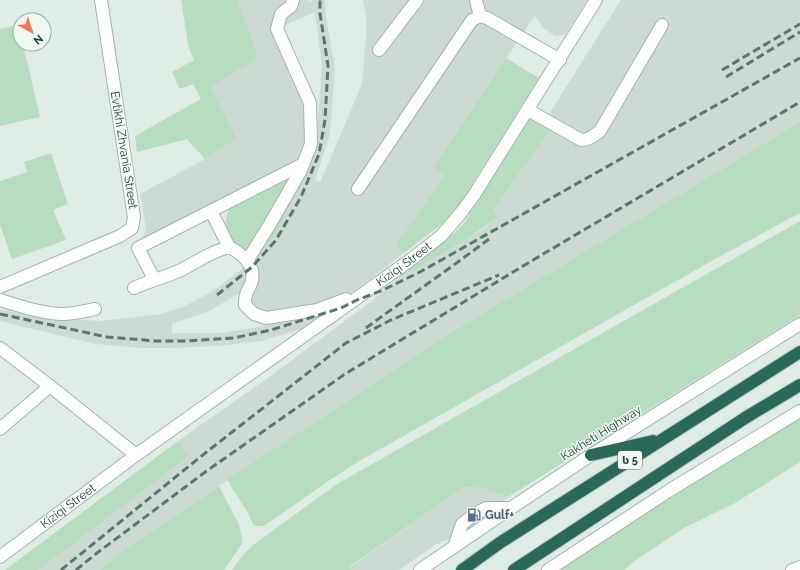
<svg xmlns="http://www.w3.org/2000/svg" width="800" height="570" viewBox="0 0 800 570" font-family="Raleway,'Noto Sans Georgian',sans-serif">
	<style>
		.built { fill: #cddad4 }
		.green { fill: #b6ddc0 }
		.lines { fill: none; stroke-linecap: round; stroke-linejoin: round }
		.minor-casing { stroke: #a2b3ac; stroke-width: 14 }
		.highway-casing { stroke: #c0c8c6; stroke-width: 14 }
		.minor { stroke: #fff; stroke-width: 12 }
		.highway { stroke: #2a685a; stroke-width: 12 }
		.rail { stroke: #59776f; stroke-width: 3; stroke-dasharray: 8 4; stroke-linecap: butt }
		.labels { text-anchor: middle; stroke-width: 3; stroke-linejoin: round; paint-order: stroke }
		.shield { fill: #eff7f3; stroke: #5d736d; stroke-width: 1 }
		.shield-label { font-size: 11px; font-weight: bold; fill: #1f3b33 }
		.street-label { font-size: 12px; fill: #1f3b33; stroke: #eff7f3 }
		.service-label { font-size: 12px; font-weight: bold; fill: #4e5e75; stroke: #eff7f3; text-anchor: start }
	</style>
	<rect width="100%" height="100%" fill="#dfebe5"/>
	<g class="built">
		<polygon points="238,0 308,0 309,2 312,0 325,0 326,17 335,68 330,134 315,180 320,183 362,84 367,22 363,0 587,0 565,35 555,36 542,27 535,15 435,168 445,176 396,246 405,252 356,290 327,304 264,313 255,307 252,300 256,283 209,311 172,324 172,333 220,333 259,327 307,316 353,300 327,318 305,328 261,341 217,346 172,348 140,348 96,344 0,321 0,309 38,318 102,321 161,314 185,306 213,291 237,273 255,257 316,145 322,67 315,12 273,30 307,105 306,145 303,154 291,164 141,241 146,228 140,194 205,159 237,139 209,87 257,58"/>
		<polygon points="621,0 800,0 800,122 457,329 219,486 120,553 100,570 38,570 43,567 190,455 178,441 262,382 372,301 397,279 441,255 483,229 498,216 494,209 550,130 542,125"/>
		<polygon points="465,487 482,488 508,497 486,521 474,528 435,545 399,570 352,570 350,567"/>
	</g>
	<g class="green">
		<polygon points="181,0 238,0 258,58 210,87 237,139 205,159 187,139 137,152 135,136 201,99 193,84 180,89 172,72 194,60 189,49"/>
		<polygon points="18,25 20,33 20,44 23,44 40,117 0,126 0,29"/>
		<polygon points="506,58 539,78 457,208 442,224 405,252 395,246 445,176 434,168"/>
		<path d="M529 118 550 130 494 209 498 216C468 241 432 260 397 279L459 229 466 220Z"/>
		<polygon points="800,122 800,213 715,259 361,460 330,480 264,526 254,526 248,513 227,480 457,329"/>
		<polygon points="316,145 306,175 273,237 255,257"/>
		<polygon points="51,153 68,204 53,210 66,240 12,259 0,225 0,181 27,172 24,162"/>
		<path d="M294 175 247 251C231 244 220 224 230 208Z"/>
		<polygon points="800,221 800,315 508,497 482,488 465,487 350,566 352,570 232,570 243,555 253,545 337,484"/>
		<polygon points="800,416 800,462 735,503 682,529 632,563 624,570 558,570 671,495"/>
		<polygon points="178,441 190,455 43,567 38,570 5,570"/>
		<polygon points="219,486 239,525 243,542 224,570 100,570 120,553"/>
	</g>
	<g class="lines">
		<g class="minor-casing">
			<g id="minor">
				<polyline points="476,0 480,16"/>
				<polyline points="379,50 417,0"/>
				<path d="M528 110 581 140C589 140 593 136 600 131L662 25"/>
				<polyline points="358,189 472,20 480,16 487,18 560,60"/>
				<polyline points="211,211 229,247"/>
				<polyline points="247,261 270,224 301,170 311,144 310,103 277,29 281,14 291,6 293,0"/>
				<polyline points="154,279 138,248 303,164"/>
				<polyline points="0,287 120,236 132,228 134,217 101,0"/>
				<path d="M134 288C149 281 166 277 181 270 197 262 211 251 229 247 243 254 257 266 251 284 250 287 248 289 247 292 245 296 245 301 245 305L254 314 266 318 317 310 346 299"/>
				<path d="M0 300C20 306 43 314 64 314 74 314 85 311 95 309"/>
				<polyline points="0,348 50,386 136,455"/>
				<polyline points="0,429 50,386"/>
				<polyline points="477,513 486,508 510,508"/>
				<polyline points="454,547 462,524 471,517"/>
				<path id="s1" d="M0 557 136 455 409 261 441 236 460 214 474 195 596 0"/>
				<polyline points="420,570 505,512 591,455 800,324"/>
				<polyline points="548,570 670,490 800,411"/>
				<polyline points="792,570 800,567"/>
			</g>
		</g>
		<g class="highway-casing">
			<g id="highway">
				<polyline points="591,455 653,441"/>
				<polyline points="462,570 501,542 800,352"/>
				<polyline points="514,570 745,418 800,385"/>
			</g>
		</g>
		<use href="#minor" class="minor"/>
		<use href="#highway" class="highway"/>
		<g class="rail">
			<polyline points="722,70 800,24"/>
			<polyline points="726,77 800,32"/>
			<polyline points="217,295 252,267 276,240 301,197 319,154 325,120 328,66 320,13 320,0"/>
			<polyline points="0,314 107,337 156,341 186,341 234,338 271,330 341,308 357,300 383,290 420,272 800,58"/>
			<path d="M366 328C407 298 449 269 489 239"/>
			<polyline points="61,570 199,458 346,343 391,320 499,275"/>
			<polyline points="76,570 97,553 208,470 345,374 528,263 800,102"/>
		</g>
	</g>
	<defs>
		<g id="fuel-bare" transform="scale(1.08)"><path d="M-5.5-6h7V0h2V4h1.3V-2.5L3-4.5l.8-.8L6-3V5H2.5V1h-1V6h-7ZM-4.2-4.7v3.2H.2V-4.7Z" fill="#5c6f8a" stroke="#eff7f3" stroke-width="2.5" paint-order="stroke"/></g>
	</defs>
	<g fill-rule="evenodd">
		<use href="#fuel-bare" x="474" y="515"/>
	</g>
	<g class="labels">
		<rect class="shield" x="618" y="451" width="24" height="18" rx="3"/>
		<g class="shield-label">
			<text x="630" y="464">ს 5</text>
		</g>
		<g class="street-label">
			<text transform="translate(124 150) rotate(81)" y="4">Evtikhi Zhvania Street</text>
			<text dy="4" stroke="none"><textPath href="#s1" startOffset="499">Kiziqi Street</textPath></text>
			<text transform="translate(601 433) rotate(-32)" y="4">Kakheti Highway</text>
			<text dy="4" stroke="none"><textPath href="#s1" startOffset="85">Kiziqi Street</textPath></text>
		</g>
		<g class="service-label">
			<text x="485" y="519">Gulf+</text>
		</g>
	</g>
	<g transform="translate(32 32) rotate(140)"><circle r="19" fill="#eff7f3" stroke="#9caca6"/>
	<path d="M0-3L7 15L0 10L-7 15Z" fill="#f67751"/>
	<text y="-6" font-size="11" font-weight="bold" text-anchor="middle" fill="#1f3b33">N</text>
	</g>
</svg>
